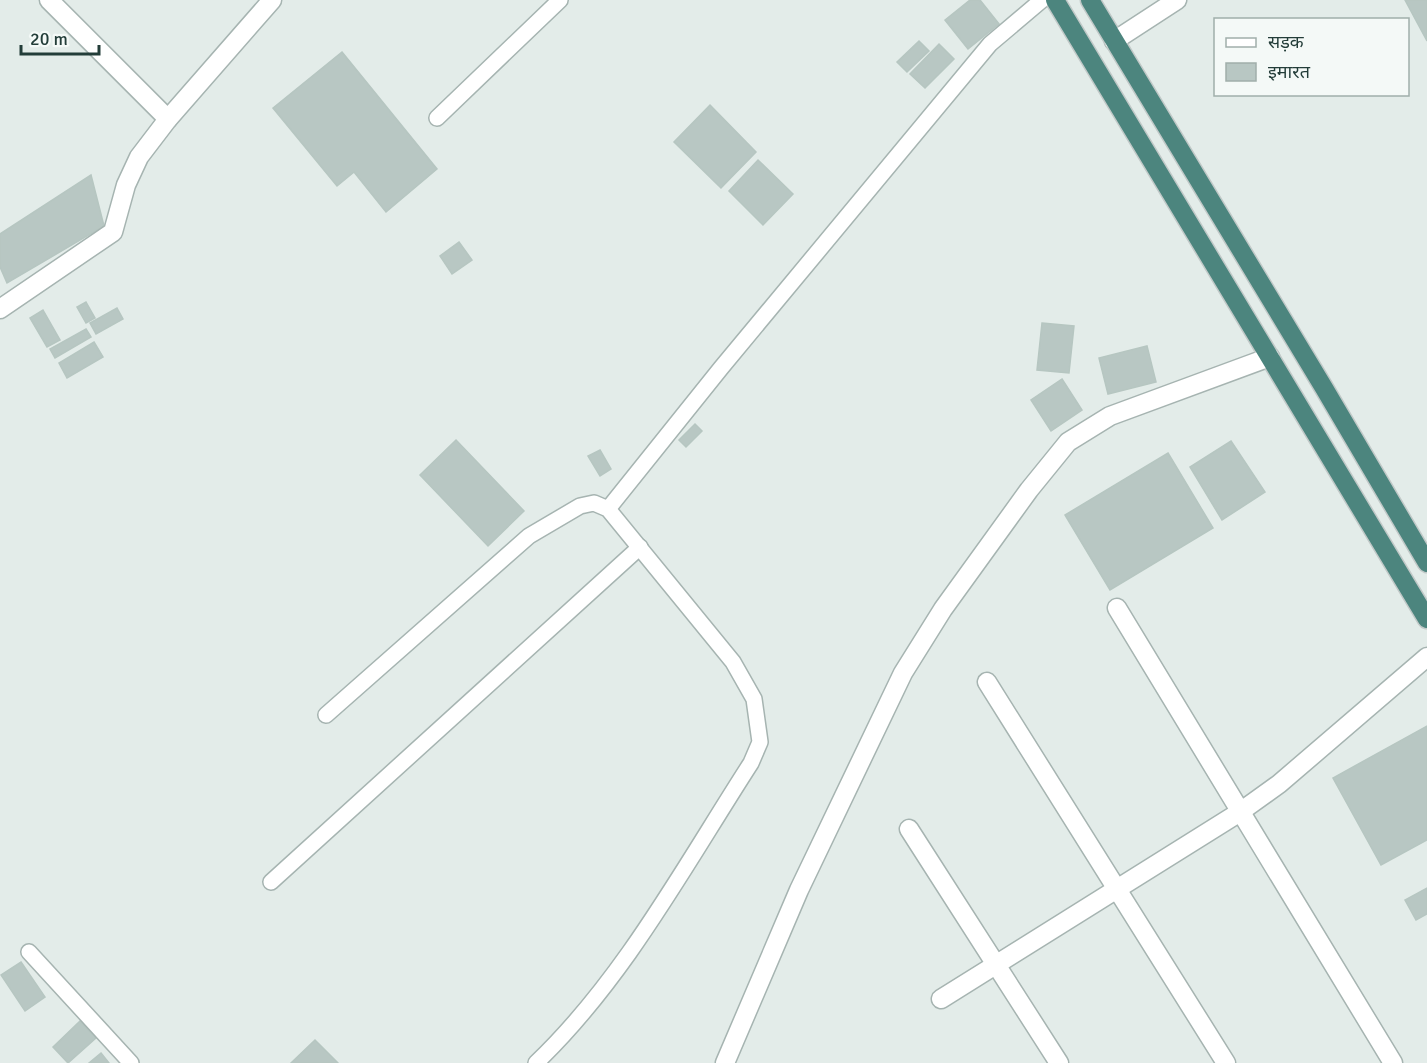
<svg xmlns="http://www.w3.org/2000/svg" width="1427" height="1063" viewBox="0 0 1427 1063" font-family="Signika,'Noto Sans Devanagari',sans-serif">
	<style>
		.building { fill: #b8c7c3; stroke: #b6c6c1; stroke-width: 1.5 }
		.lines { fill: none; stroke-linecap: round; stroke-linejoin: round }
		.service-casing { stroke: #a6b4b1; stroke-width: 18 }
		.minor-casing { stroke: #a6b4b1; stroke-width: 21 }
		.trunk-casing { stroke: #c1c9c8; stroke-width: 21 }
		.service { stroke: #fff; stroke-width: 15 }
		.minor { stroke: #fff; stroke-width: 18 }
		.trunk { stroke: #4c857e; stroke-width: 18 }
	</style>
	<rect width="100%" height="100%" fill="#e3ece9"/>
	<g class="building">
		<polygon points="970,0 980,0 999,24 968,49 945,20"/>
		<polygon points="1405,0 1427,0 1427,41"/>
		<polygon points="919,41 929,51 907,72 897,62"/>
		<polygon points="939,44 954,59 925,88 910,74"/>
		<polygon points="342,52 437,169 386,212 354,172 337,186 273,108"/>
		<polygon points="710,105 756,152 721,188 674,142"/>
		<polygon points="758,160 793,194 763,225 729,191"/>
		<polygon points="91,175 104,226 7,283 0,267 0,234"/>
		<polygon points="459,242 472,260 452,274 440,256"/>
		<polygon points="86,302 95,318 86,323 77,307"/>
		<polygon points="117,308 123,319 96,334 90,323"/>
		<polygon points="43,310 60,340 47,347 30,318"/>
		<polygon points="1042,323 1074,326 1069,373 1037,370"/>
		<polygon points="86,329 91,337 55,358 50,349"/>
		<polygon points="94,342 103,357 67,378 59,363"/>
		<polygon points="1147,346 1156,382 1108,394 1099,358"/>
		<polygon points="1062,379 1082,410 1051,431 1031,400"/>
		<polygon points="695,424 702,431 686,447 679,440"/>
		<polygon points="456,440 524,511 488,546 420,475"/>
		<polygon points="1231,441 1265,492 1222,520 1190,467"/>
		<polygon points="600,450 611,469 600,476 588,456"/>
		<polygon points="1168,453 1213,528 1110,590 1065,515"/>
		<polygon points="1427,726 1427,840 1381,865 1333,778"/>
		<polygon points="1427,888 1427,914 1416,920 1405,900"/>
		<polygon points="21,962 45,997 25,1011 1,975"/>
		<polygon points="80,1021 96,1038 68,1063 53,1047"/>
		<polygon points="315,1040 338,1063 291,1063"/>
		<polygon points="101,1053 109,1063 89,1063"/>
	</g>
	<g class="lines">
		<g class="service-casing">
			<g id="service">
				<polyline points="437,118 560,0"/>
				<polyline points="608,509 721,368 990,44 1042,0"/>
				<path d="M326 715 529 536 580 506 594 503 608 509 733 662 754 699 760 742 751 763C685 865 624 979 536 1063"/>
				<polyline points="271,882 640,547"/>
				<polyline points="29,952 131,1063"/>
			</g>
		</g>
		<g class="minor-casing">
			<g id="minor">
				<polyline points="49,0 168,119"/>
				<polyline points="1114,41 1177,0"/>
				<polyline points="0,309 113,232 126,185 139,157 168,119 272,0"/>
				<polyline points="1117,608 1393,1063"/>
				<polyline points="987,682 1226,1063"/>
				<polyline points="909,829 1059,1063"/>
				<polyline points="941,999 1240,812 1279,784 1427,657"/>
				<polyline points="725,1063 799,890 903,673 943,609 1029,490 1068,442 1110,416 1270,357"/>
			</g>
		</g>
		<g class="trunk-casing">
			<g id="trunk">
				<polyline points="1055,0 1427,619"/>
				<polyline points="1090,0 1324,388 1427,563"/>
			</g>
		</g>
		<use href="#service" class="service"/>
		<use href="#minor" class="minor"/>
		<use href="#trunk" class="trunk"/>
	</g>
	<rect x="1214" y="18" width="195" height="78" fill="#f4f9f7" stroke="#a0aeab" stroke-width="1.5"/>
	<rect x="1226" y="38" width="30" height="9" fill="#ffffff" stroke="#a0aeab" stroke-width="1.5"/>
	<text x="1268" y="48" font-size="18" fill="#233d39">सड़क</text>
	<rect x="1226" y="63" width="30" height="18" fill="#b8c7c3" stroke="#a0aeab" stroke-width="1.5"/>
	<text x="1268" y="78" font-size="18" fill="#233d39">इमारत</text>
	<path d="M21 45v9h78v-9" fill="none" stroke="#233d39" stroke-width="3"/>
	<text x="30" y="45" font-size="18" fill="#233d39" stroke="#f4f9f7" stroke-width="4.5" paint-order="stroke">20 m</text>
</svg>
